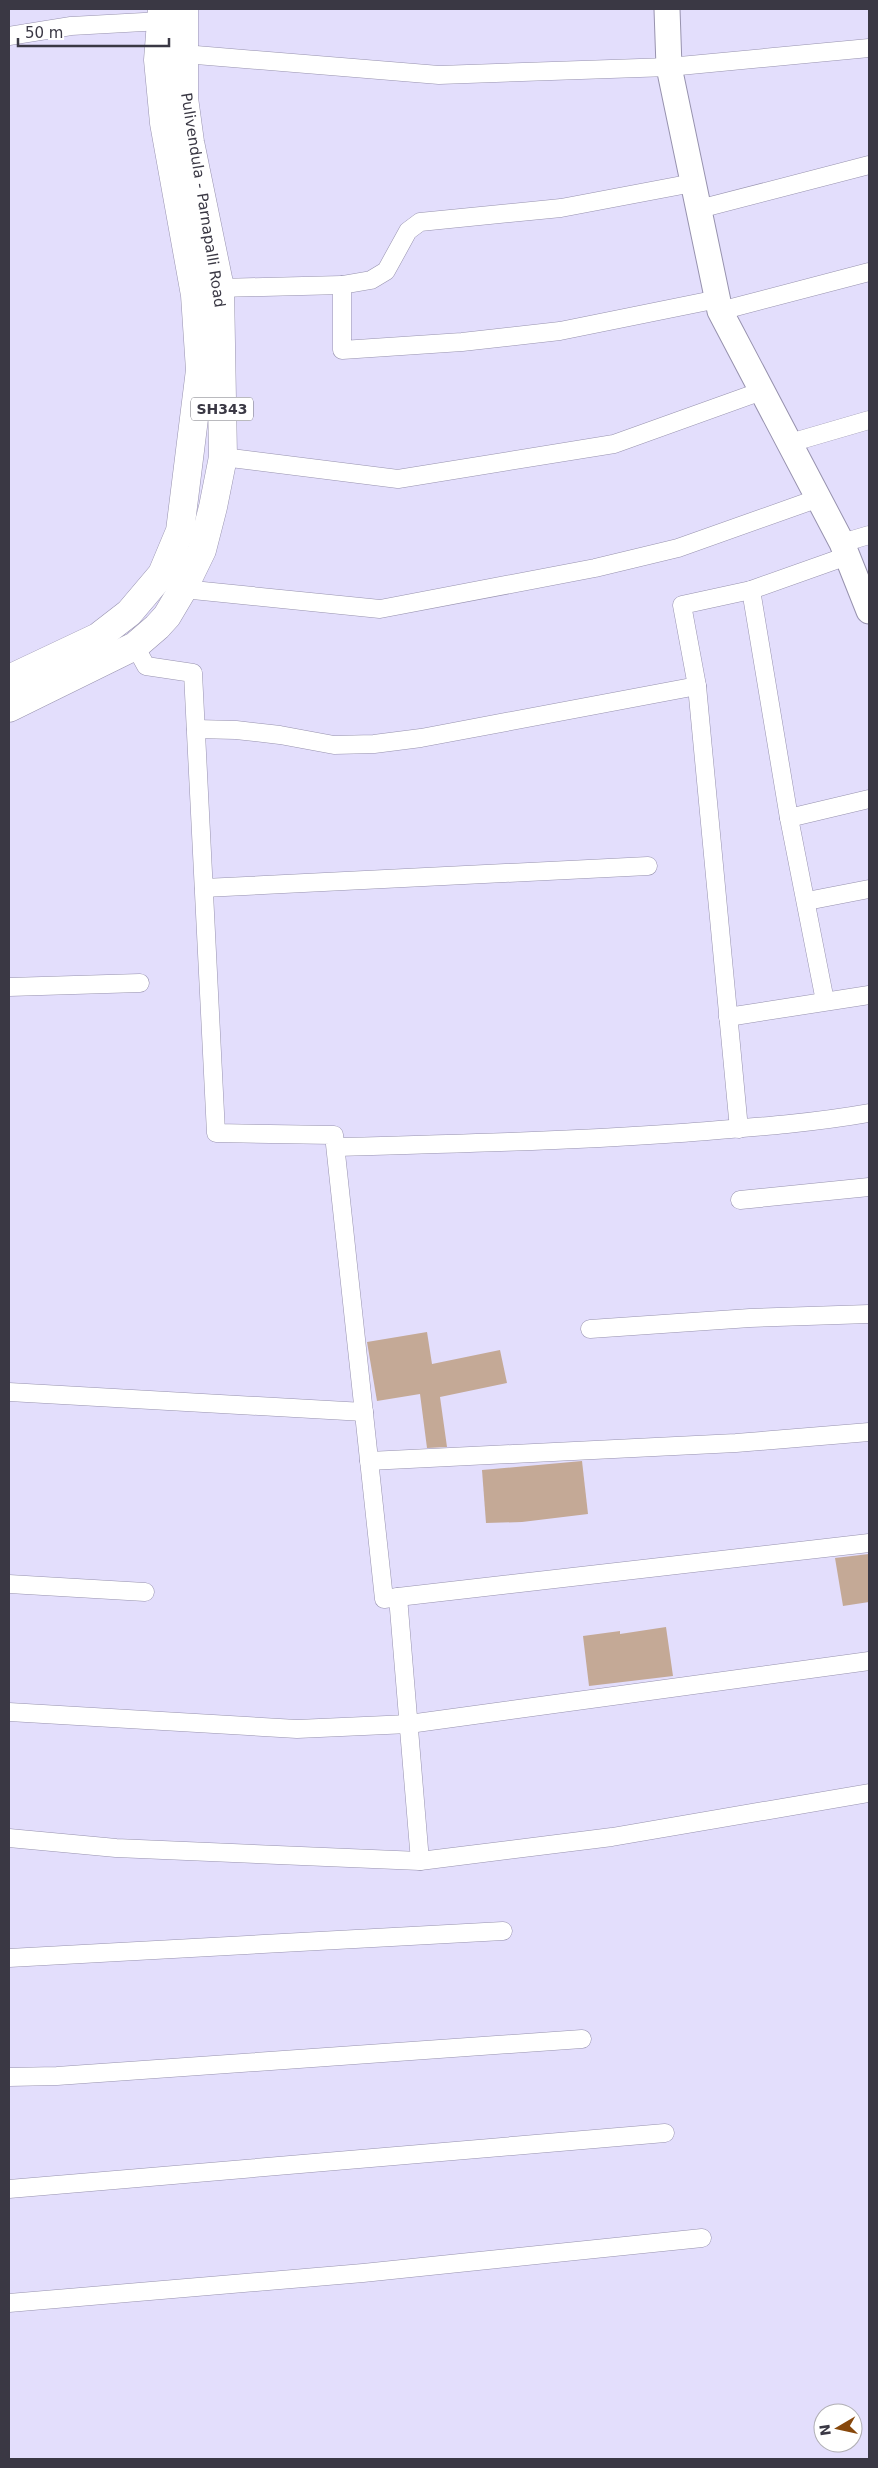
<svg xmlns="http://www.w3.org/2000/svg" width="878" height="2468" viewBox="0 0 878 2468" font-family="'DejaVu Sans',sans-serif">
	<style>
		.building { fill: #c4a996 }
		.lines { fill: none; stroke-linecap: round; stroke-linejoin: round }
		.street-casing { stroke: #9792ae; stroke-width: 19 }
		.secondary-casing { stroke: #9792ae; stroke-width: 27 }
		.primary-casing { stroke: #9792ae; stroke-width: 29 }
		.street { stroke: #fff; stroke-width: 18 }
		.secondary { stroke: #fff; stroke-width: 25 }
		.primary { stroke: #fff; stroke-width: 28 }
		.labels { text-anchor: middle; stroke-width: 4; stroke-linejoin: round; paint-order: stroke }
		.shield { fill: #fff; stroke: #75747c; stroke-width: 1 }
		.shield-label { font-size: 14px; font-weight: bold; fill: #3a3844 }
		.street-label { font-size: 15px; fill: #3a3844; stroke: #fff }
	</style>
	<rect width="100%" height="100%" fill="#e3defc"/>
	<g class="building">
		<polygon points="427,1332 432,1364 500,1350 507,1383 440,1397 447,1447 427,1448 420,1394 377,1401 367,1342"/>
		<polygon points="582,1461 588,1514 522,1522 486,1523 482,1470"/>
		<polygon points="869,1554 869,1602 843,1606 835,1558"/>
		<polygon points="666,1627 673,1676 589,1686 583,1636 620,1631 620,1634"/>
	</g>
	<g class="lines">
		<g class="street-casing">
			<g id="street">
				<polyline points="9,36 71,26 162,21"/>
				<polyline points="184,54 439,75 669,67 869,48"/>
				<polyline points="699,209 869,165"/>
				<polyline points="342,285 342,350 462,342 560,331 718,299"/>
				<polyline points="220,288 342,285 371,280 386,271 408,231 420,222 561,208 693,183"/>
				<polyline points="720,311 869,272"/>
				<polyline points="790,443 869,420"/>
				<polyline points="223,457 398,479 614,444 762,391"/>
				<polyline points="842,543 869,535"/>
				<polyline points="183,589 380,609 595,568 678,548 819,498"/>
				<polyline points="751,590 789,818 825,1001"/>
				<polyline points="135,646 146,666 193,673 216,1133 334,1135 384,1599 398,1597 420,1861"/>
				<polyline points="196,729 236,730 280,735 334,745 374,744 421,738 697,686"/>
				<polyline points="789,818 869,799"/>
				<polyline points="204,888 648,866"/>
				<polyline points="807,901 869,889"/>
				<polyline points="9,987 140,983"/>
				<polyline points="728,1017 869,995"/>
				<polyline points="739,1129 697,686 682,605 751,590 847,556"/>
				<path d="M336 1147C451 1144 566 1141 681 1133 744 1128 807 1124 869 1113"/>
				<polyline points="740,1200 869,1187"/>
				<polyline points="590,1329 750,1318 869,1314"/>
				<polyline points="9,1392 364,1412"/>
				<polyline points="369,1461 736,1443 869,1432"/>
				<polyline points="9,1584 145,1592"/>
				<polyline points="398,1597 869,1543"/>
				<polyline points="9,1712 297,1729 409,1724 869,1661"/>
				<polyline points="9,1838 116,1848 420,1861 612,1837 869,1793"/>
				<polyline points="9,1958 503,1931"/>
				<polyline points="9,2077 57,2076 582,2039"/>
				<polyline points="9,2189 665,2133"/>
				<polyline points="9,2303 363,2273 702,2238"/>
			</g>
		</g>
		<g class="secondary-casing">
			<polyline id="secondary" points="667,9 669,67 720,311 842,543 869,611"/>
		</g>
		<g class="primary-casing">
			<g id="primary">
				<polyline points="9,679 98,637 129,613 162,574 180,531 200,370 195,295 164,123 158,60 162,9"/>
				<polyline points="9,708 135,646 157,627 167,616 183,589 202,550 213,507 223,457 220,288 190,142 184,98 184,9"/>
			</g>
		</g>
		<use href="#street" class="street"/>
		<use href="#secondary" class="secondary"/>
		<use href="#primary" class="primary"/>
	</g>
	<g class="labels">
		<rect class="shield" x="191" y="397.5" width="62" height="23" rx="4"/>
		<g class="shield-label">
			<text x="222" y="414">SH343</text>
		</g>
		<g class="street-label">
			<text transform="translate(203 200) rotate(81)" y="5">Pulivendula - Parnapalli Road</text>
		</g>
	</g>
	<rect width="878" height="2468" fill="none" stroke="#3a3844" stroke-width="20"/>
	<g transform="translate(838 2428) rotate(261)"><circle r="24" fill="#ffffff" stroke="#b0afb4"/>
	<path d="M0-4L9 19L0 12L-9 19Z" fill="#87480c"/>
	<text y="-8" font-size="14" font-weight="bold" text-anchor="middle" fill="#3a3844">N</text>
	</g>
	<path d="M18 38v8h151v-8" fill="none" stroke="#3a3844" stroke-width="2.5"/>
	<text x="25" y="38" font-size="15" fill="#3a3844" stroke="#ffffff" stroke-width="4" paint-order="stroke">50 m</text>
</svg>
